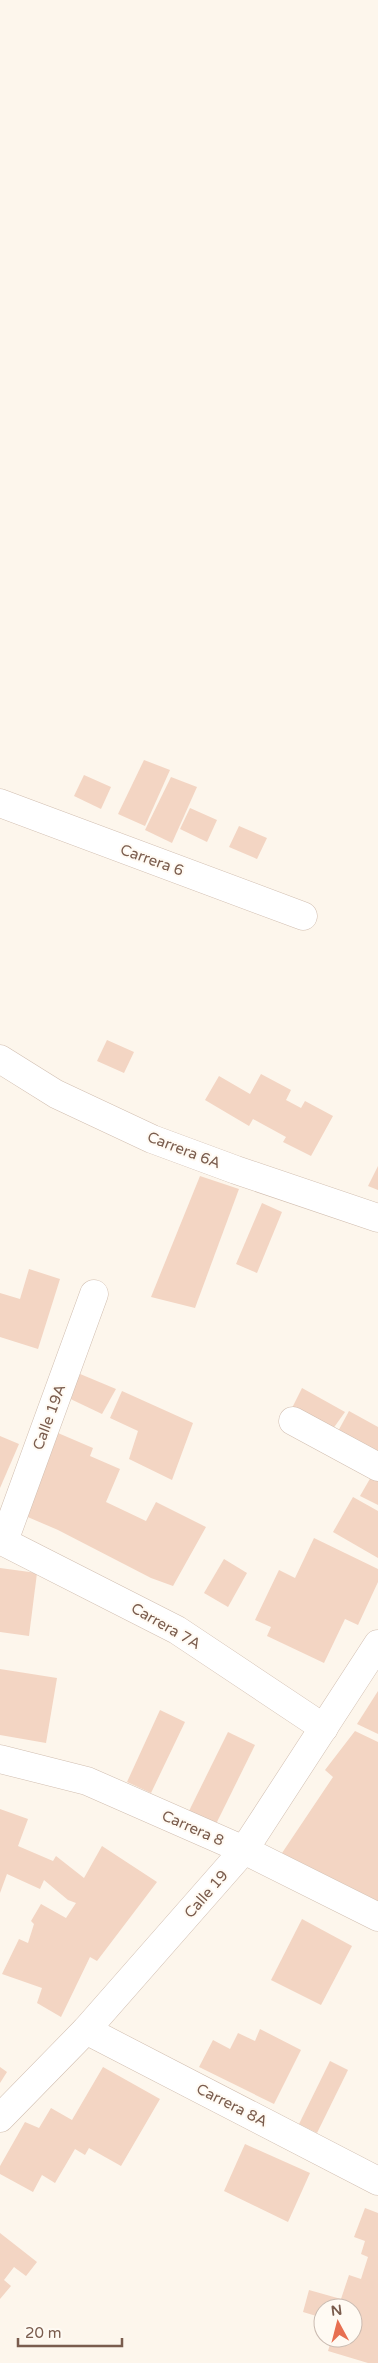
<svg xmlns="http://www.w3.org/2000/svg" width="378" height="2363" viewBox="0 0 378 2363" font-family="'Varela Round',sans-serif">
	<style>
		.building { fill: #f3d5c3 }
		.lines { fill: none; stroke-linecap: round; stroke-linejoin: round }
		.street-casing { stroke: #d1beb0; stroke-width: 29 }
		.street { stroke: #fff; stroke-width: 28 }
		.labels { text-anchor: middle; stroke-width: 4; stroke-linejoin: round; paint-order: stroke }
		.street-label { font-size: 15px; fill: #7a5c4d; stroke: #fffaf3 }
	</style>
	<rect width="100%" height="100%" fill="#fdf6ec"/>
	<g class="building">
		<polygon points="144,760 170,770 145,826 118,814"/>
		<polygon points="84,775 111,787 101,809 74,796"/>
		<polygon points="171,777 197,787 172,843 145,830"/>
		<polygon points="190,808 217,820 207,842 180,829"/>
		<polygon points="239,826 267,838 257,859 229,847"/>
		<polygon points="107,1040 134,1052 124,1073 97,1061"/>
		<polygon points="261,1074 291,1090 286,1100 301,1108 305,1101 333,1116 311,1156 283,1142 286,1137 253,1119 249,1126 205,1100 219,1076 250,1094"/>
		<polygon points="378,1166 378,1190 368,1186"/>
		<polygon points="200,1176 239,1189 195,1308 151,1297"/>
		<polygon points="262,1203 282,1212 257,1273 236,1264"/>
		<polygon points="29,1269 60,1279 38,1349 0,1337 0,1293 20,1299"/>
		<polygon points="73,1371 116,1389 102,1414 60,1394"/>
		<polygon points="302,1388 345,1412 330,1433 290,1412"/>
		<polygon points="122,1391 193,1423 172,1480 129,1459 138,1431 110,1418"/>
		<polygon points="349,1411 378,1427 378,1455 336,1435"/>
		<polygon points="51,1430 93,1448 90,1456 120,1469 106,1502 146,1521 156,1502 206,1527 173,1586 151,1578 58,1530 16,1512"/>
		<polygon points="0,1436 19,1444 0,1488"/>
		<polygon points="375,1470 378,1472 378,1505 360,1496"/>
		<polygon points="353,1497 378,1511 378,1558 333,1532"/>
		<polygon points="314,1538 378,1569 378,1582 358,1625 345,1619 324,1663 267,1636 271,1627 255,1620 279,1570 295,1578"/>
		<polygon points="224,1559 247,1573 228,1607 204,1593"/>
		<polygon points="0,1568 37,1573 29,1636 0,1632"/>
		<polygon points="0,1669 57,1678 46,1743 0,1735"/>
		<polygon points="378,1691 378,1734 357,1724"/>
		<polygon points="160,1710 185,1722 151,1793 127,1782"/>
		<polygon points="355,1731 378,1742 378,1909 280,1856 333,1777 325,1770"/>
		<polygon points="228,1732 255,1745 216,1824 189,1811"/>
		<polygon points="0,1809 28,1819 18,1846 53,1861 56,1856 84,1878 102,1846 157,1882 97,1961 90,1957 61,2017 37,2003 42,1988 2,1974 19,1939 28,1943 34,1924 31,1921 41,1904 66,1918 76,1903 68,1900 44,1880 40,1889 7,1874 0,1893"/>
		<polygon points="302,1919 352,1946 321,2005 271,1980"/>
		<polygon points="260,2029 301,2050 274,2104 199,2067 213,2040 230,2049 238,2033 255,2041"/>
		<polygon points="330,2061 348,2070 317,2133 299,2124"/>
		<polygon points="0,2067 7,2072 0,2083"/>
		<polygon points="103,2067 160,2099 121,2166 89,2148 85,2155 75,2149 55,2183 42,2175 33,2192 0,2174 0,2166 25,2122 39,2128 51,2108 72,2120"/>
		<polygon points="245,2144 310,2173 288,2222 224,2191"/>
		<polygon points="365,2208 378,2213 378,2363 368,2363 328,2351 332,2338 353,2338 353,2308 323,2308 323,2318 303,2312 309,2290 341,2299 349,2275 361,2279 368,2257 361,2254 365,2241 354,2237"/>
		<polygon points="0,2233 37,2262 26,2276 14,2267 4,2280 11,2286 0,2299"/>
	</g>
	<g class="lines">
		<g class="street-casing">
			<g id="street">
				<polyline points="0,803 303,916"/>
				<polyline points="0,1059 56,1094 152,1139 236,1170 378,1218"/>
				<polyline points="293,1421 378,1467"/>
				<polyline points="0,1540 177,1630 324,1728"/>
				<polyline points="4,1541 94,1294"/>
				<polyline points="0,1759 87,1781 244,1850 378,1917"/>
				<polyline points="86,2030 378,2181"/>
				<polyline points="0,2118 86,2030 244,1850 378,1644"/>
			</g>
		</g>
		<use href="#street" class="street"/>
	</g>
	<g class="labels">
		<g class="street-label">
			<text transform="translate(152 860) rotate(20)" y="5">Carrera 6</text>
			<text transform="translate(184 1150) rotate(21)" y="5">Carrera 6A</text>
			<text transform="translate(49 1417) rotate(-70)" y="5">Calle 19A</text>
			<text transform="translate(166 1626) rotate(30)" y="5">Carrera 7A</text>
			<text transform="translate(193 1828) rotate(24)" y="5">Carrera 8</text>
			<text transform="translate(206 1894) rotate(-49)" y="5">Calle 19</text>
			<text transform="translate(232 2105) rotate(27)" y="5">Carrera 8A</text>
		</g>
	</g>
	<g transform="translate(338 2323) rotate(353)"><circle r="24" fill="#fffaf3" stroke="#cabbb1"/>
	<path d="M0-4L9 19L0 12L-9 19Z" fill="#e76f51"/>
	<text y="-8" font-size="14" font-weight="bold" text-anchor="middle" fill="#7a5c4d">N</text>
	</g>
	<path d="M18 2338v8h104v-8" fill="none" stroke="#7a5c4d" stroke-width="2.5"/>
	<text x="25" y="2338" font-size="15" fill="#7a5c4d" stroke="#fffaf3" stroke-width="4" paint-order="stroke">20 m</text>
</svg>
